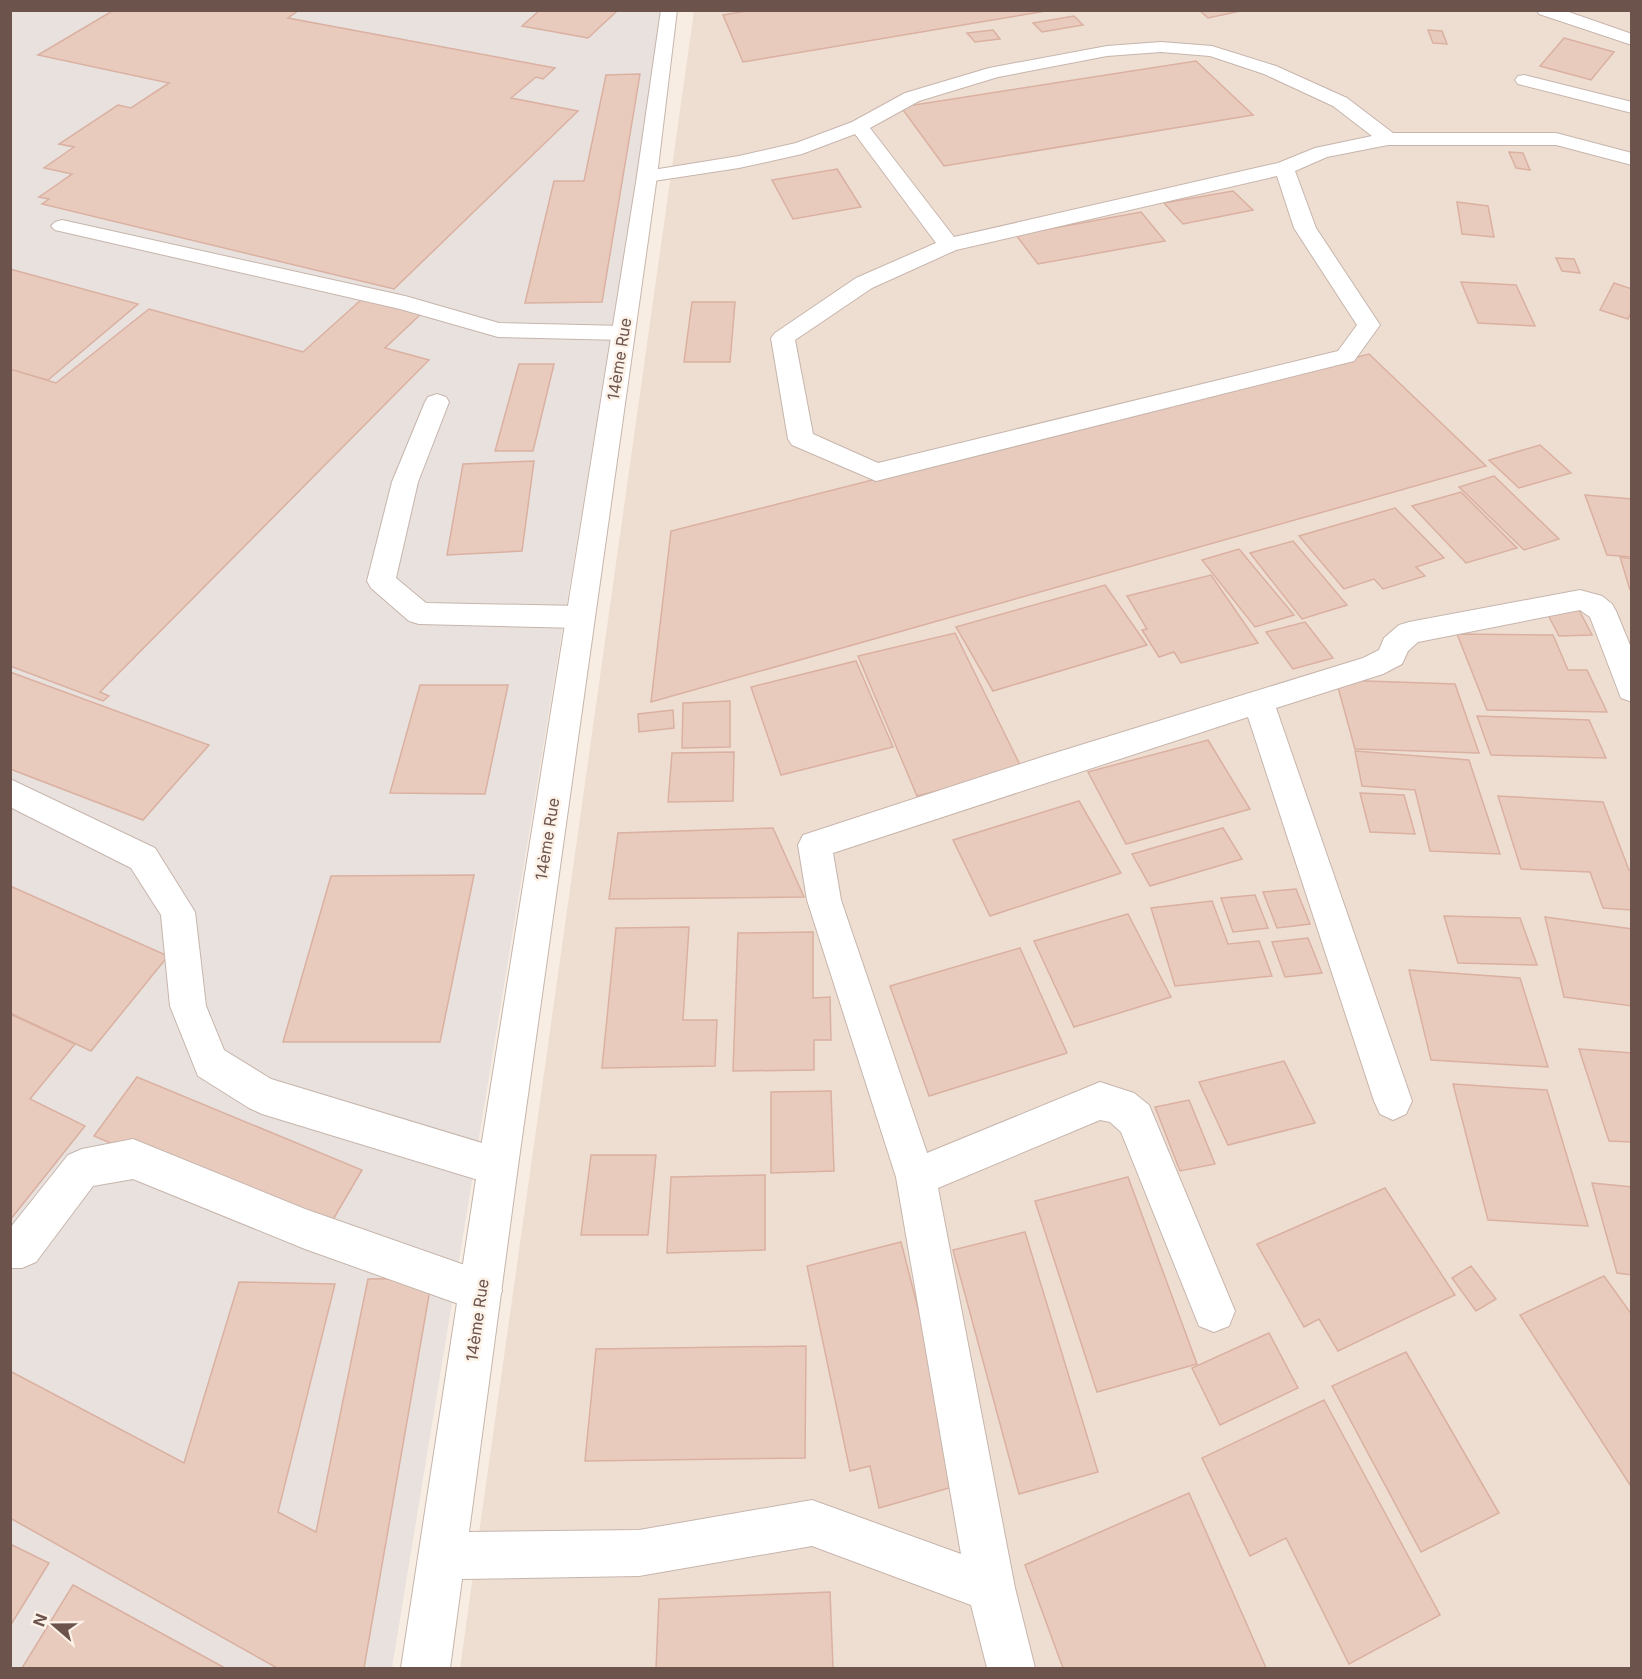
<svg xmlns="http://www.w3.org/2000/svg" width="1642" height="1679" viewBox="0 0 1642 1679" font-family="Inter,sans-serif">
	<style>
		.residential { fill: #eeded2 }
		.industrial { fill: #e8e1dd }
		.building { fill: #e9cbbe; stroke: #dab0a1; stroke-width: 1.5 }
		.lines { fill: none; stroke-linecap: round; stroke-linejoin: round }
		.service-casing { stroke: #c7b5ac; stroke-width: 2 }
		.minor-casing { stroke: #c7b5ac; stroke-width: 2 }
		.service { fill: #fff; fill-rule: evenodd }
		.minor { fill: #fff; fill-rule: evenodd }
		.labels { text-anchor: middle; stroke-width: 5; stroke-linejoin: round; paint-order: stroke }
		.street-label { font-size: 16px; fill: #6c544d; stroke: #fcf2e8 }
	</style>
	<rect width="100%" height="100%" fill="#f8ede2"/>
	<polygon class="residential" points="694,11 1631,11 1631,1668 460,1668"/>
	<polygon class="industrial" points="11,11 664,11 392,1668 11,1668"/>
	<g class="building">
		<polygon points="114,10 299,10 288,18 555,68 543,79 536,77 511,98 578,111 394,289 42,204 49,199 39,197 72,174 44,168 74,147 59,144 118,105 131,108 169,83 38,55"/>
		<polygon points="540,10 618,10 588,38 522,26"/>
		<polygon points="752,10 1052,10 743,62 723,15"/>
		<polygon points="1199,10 1245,10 1208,18"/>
		<polygon points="1074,16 1083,25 1042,32 1033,23"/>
		<polygon points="993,30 1000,39 975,42 967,33"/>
		<polygon points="1428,30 1442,31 1447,44 1433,43"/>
		<polygon points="1564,38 1614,52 1591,80 1540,66"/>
		<polygon points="1196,61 1253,115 944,166 901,107"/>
		<polygon points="640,74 602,302 525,303 554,181 584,181 606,75"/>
		<polygon points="1509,152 1523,153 1530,170 1516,168"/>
		<polygon points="837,169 861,207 793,219 772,180"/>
		<polygon points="1233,191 1253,210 1183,224 1164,203"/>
		<polygon points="1457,202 1488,206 1494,237 1462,234"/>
		<polygon points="1141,212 1165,241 1038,264 1016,235"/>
		<polygon points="1556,258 1574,259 1580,273 1562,271"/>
		<polygon points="10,269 138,304 48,380 10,370"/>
		<polygon points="1461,282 1516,285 1535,326 1478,323"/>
		<polygon points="1614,283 1632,289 1632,310 1628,319 1600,310"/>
		<polygon points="362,299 421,314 385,348 429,360 100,692 109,696 103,701 10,666 10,369 56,383 149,309 303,352"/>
		<polygon points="692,302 735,302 730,362 684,362"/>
		<polygon points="1369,354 1486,466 651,702 671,531"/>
		<polygon points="519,364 554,364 533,451 495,451"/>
		<polygon points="1540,445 1571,473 1519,488 1489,460"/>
		<polygon points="534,461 522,551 447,555 463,464"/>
		<polygon points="1494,476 1559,539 1524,550 1459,487"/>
		<polygon points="1461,492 1517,548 1466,563 1412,506"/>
		<polygon points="1585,495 1632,499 1632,557 1607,555"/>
		<polygon points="1395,508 1444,558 1416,567 1425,576 1383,589 1374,579 1344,589 1299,536"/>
		<polygon points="1293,541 1347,605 1302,619 1250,553"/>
		<polygon points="1239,549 1294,615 1255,627 1202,560"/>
		<polygon points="1620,557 1632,559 1632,590 1630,590"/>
		<polygon points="1211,575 1258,643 1181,663 1174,652 1159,657 1142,630 1147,629 1127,596"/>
		<polygon points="1105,585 1147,645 993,691 956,627"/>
		<polygon points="1579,610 1592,635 1559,636 1546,611"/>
		<polygon points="1305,622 1333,658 1293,669 1266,632"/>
		<polygon points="955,633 1022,769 917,796 858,656"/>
		<polygon points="1457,634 1553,635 1568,670 1587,670 1607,712 1487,710"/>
		<polygon points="856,661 893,747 781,775 751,687"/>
		<polygon points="10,672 209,745 143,820 10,769"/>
		<polygon points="1336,680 1455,684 1479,753 1355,749"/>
		<polygon points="420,685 508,685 485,794 390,793"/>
		<polygon points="730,701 730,747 682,748 683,703"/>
		<polygon points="673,710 674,728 639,732 638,714"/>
		<polygon points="1477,716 1589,720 1606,758 1491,755"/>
		<polygon points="1208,740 1250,809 1126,844 1088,772"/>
		<polygon points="1355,751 1469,760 1500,854 1430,851 1415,790 1362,786"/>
		<polygon points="734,752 733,801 668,802 672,753"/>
		<polygon points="1360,793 1404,795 1415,834 1370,832"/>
		<polygon points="1498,796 1603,802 1629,870 1632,871 1632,910 1603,908 1590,872 1521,869"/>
		<polygon points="1079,801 1121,873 990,916 953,840"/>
		<polygon points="773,828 804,897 609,899 618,833"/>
		<polygon points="1223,828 1242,859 1150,886 1132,854"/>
		<polygon points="474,875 440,1042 283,1042 331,876"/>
		<polygon points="10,886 168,956 91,1051 10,1013"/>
		<polygon points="1296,889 1310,924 1277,928 1263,892"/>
		<polygon points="1255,895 1268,928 1233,932 1221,898"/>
		<polygon points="1212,901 1228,944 1259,941 1272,976 1175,986 1151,908"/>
		<polygon points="1128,914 1171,997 1074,1027 1034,941"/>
		<polygon points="1444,916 1520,918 1537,965 1458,963"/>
		<polygon points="1545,917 1632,929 1632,1006 1564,997"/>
		<polygon points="689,927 683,1020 717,1020 715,1066 602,1068 616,928"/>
		<polygon points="813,932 813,998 830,997 831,1040 814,1040 814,1070 733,1071 738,933"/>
		<polygon points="1308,938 1322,973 1285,977 1272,942"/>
		<polygon points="1020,948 1067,1053 929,1096 890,986"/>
		<polygon points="1409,970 1520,978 1548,1067 1431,1060"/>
		<polygon points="10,1014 75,1044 30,1099 85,1126 10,1220"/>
		<polygon points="1579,1049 1632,1053 1632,1142 1609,1141"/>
		<polygon points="1284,1061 1315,1123 1228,1145 1199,1082"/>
		<polygon points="137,1077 362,1170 324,1235 94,1136"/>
		<polygon points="1453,1084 1547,1090 1588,1226 1488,1220"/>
		<polygon points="831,1091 834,1171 771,1173 771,1092"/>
		<polygon points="1189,1100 1215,1164 1180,1171 1155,1107"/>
		<polygon points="591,1155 656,1155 648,1235 581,1235"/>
		<polygon points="765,1175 765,1250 667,1253 671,1177"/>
		<polygon points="1128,1177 1197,1364 1097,1392 1035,1201"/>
		<polygon points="1592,1183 1632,1187 1632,1275 1617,1273"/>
		<polygon points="1385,1188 1455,1295 1338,1351 1319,1319 1304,1327 1257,1244"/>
		<polygon points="1025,1232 1098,1472 1019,1494 953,1250"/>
		<polygon points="901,1242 963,1484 879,1508 870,1466 850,1471 807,1266"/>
		<polygon points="1471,1266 1496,1299 1476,1311 1452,1278"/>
		<polygon points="1604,1276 1632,1315 1632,1488 1520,1315"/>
		<polygon points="432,1278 364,1668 277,1668 10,1518 10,1371 184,1463 239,1282 335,1284 278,1512 316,1532 368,1279"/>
		<polygon points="1269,1333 1298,1388 1220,1425 1192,1368"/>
		<polygon points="806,1346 805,1458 585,1461 596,1349"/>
		<polygon points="1406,1352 1499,1513 1421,1552 1332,1386"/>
		<polygon points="1324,1400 1440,1615 1349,1664 1286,1538 1250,1556 1202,1458"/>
		<polygon points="1189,1493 1266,1668 1063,1668 1025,1565"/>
		<polygon points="10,1544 49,1563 10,1626"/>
		<polygon points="73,1585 225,1668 22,1668"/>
		<polygon points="830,1592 833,1668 656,1668 659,1599"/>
	</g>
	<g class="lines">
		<g class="service-casing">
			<g id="service">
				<polygon points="1537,10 1563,10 1632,34 1632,45 1539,14"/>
				<path d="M1161 42 1212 46 1276 66 1347 98 1393 133H1556L1632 153V165L1556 145H1388L1327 157 1295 171 1316 228 1380 325 1354 361 876 481 792 445 788 439 771 338 775 333 856 278 936 243 855 134 802 154 739 168 647 182 640 180 637 176 640 172 739 156 796 143 852 122 905 93 989 68 1107 46ZM1161 52 1210 56 1264 74 1333 106 1372 136 1315 148 1278 163 954 237 870 128 919 101 998 77 1107 56ZM1277 176 1294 228 1357 325 1338 351 878 463 813 434 795 340 872 288 956 250Z"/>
				<polygon points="1524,75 1632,102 1632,113 1518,84 1515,80 1518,76"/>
				<polygon points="62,220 405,296 499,323 623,326 631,328 635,333 631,338 623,340 498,337 400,309 55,230 51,226 55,222"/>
				<polygon points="437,394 446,397 449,402 418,482 396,578 426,603 580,606 590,609 594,617 590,625 580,628 419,624 409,621 371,588 367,581 392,482 425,402 428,397"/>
				<polygon points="10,779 155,848 195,912 206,1006 224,1050 271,1079 512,1152 518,1166 512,1180 498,1186 262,1114 249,1108 198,1076 170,1006 161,915 131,868 10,807"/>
				<polygon points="133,1139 305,1209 496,1276 502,1291 496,1306 481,1312 305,1249 133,1179 93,1186 36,1262 22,1268 10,1268 10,1228 68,1155 82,1149"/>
			</g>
		</g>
		<g class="minor-casing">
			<polygon id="minor" points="661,10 677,10 657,176 518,1166 469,1532 639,1530 812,1500 961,1554 896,1177 807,900 798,845 803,835 1045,756 1363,658 1379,650 1384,638 1399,625 1409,622 1580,590 1602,596 1612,604 1616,611 1632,650 1632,702 1621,698 1590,617 1580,610 1418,642 1408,651 1402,664 1383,674 1276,708 1412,1101 1406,1114 1393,1120 1380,1114 1374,1101 1248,717 833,853 841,900 927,1153 1100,1082 1134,1093 1149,1105 1235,1311 1229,1326 1214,1332 1199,1326 1121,1132 1110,1122 1100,1120 938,1188 1015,1588 1035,1668 987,1668 971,1605 812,1546 639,1576 462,1579 450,1668 401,1668 478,1166 637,176"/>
		</g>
		<use href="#service" class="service"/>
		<use href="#minor" class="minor"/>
	</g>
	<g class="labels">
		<g class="street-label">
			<text transform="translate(619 359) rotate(-81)" y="6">14ème Rue</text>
			<text transform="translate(547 839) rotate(-81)" y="6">14ème Rue</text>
			<text transform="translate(477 1320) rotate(-82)" y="6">14ème Rue</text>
		</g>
	</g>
	<rect width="1642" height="1679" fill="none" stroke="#6c544d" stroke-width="24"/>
	<g transform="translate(54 1625) rotate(290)" stroke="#fcf2e8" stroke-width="4.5" paint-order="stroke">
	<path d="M0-4.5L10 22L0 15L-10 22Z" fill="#6c544d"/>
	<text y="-9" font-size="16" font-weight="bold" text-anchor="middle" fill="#6c544d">N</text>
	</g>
</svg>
